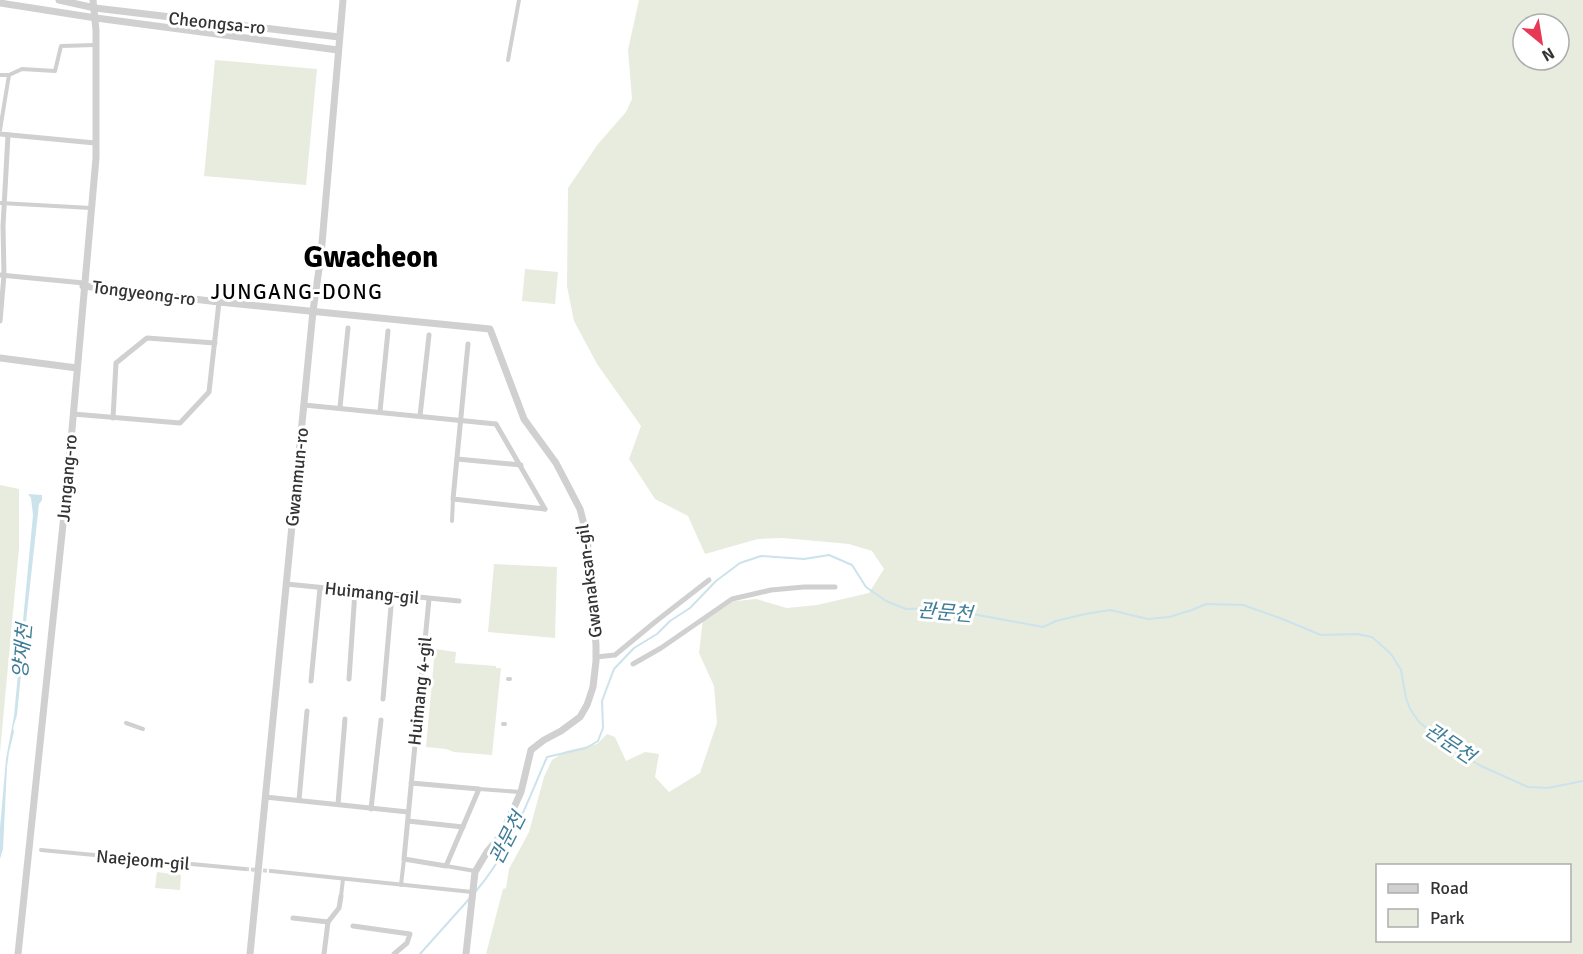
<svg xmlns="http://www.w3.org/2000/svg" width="1583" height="954" viewBox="0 0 1583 954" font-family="Signika,'Noto Sans KR',sans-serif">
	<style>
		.green { fill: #e7ecdf; fill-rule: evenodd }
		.water { fill: #cce3ec }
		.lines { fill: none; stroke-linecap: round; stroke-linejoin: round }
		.stream { stroke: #cce3ec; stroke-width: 2 }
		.pedestrian-tunnel { stroke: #d6d6d6; stroke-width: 4; stroke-dasharray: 4 2; stroke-linecap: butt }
		.pedestrian { stroke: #d0d0d0; stroke-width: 4 }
		.minor { stroke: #d0d0d0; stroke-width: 5 }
		.tertiary { stroke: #d0d0d0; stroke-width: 7 }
		.labels { text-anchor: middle; stroke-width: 6; stroke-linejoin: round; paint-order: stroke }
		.street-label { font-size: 18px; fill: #333; stroke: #fff }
		.water-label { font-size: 20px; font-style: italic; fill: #3f7d97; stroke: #fff }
		.quarter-label { font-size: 21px; letter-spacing: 1.5px; fill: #000; stroke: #fff }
		.town-label { font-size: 30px; font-weight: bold; fill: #000; stroke: #fff }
	</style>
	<rect width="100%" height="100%" fill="#fff"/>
	<g class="green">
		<path d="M639 0H1583V954H486L503 889 506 888 509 869 529 832 544 777 552 760 566 751 597 744 607 734 615 737 626 761 645 752 659 754 655 777 669 792 700 773 717 723 714 686 699 653 703 619 727 602 756 599 787 608 817 605 869 593 884 569 872 551 849 544 783 538 758 539 705 554 688 516 655 499 629 459 641 426 597 364 574 321 567 286 568 188 598 144 626 112 632 99 628 50ZM1523 24H1559V60H1523ZM1378 866H1570V940H1378Z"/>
		<polygon points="215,60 317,69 306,185 204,176"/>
		<polygon points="525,269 558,272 555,304 522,301"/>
		<polygon points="0,485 19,489 19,548 0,752"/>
		<polygon points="494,564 557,567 555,638 488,632"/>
		<polygon points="435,649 456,652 455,663 496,666 496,668 501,668 492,755 454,752 446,749 426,747"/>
		<polygon points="157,872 181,875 180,890 155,888"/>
	</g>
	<polygon class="water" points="28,494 42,495 42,500 39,504 25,631 25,647 23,653 17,715 13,728 14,732 9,752 7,767 3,849 0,859 0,828 6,759 14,716 33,515 31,498"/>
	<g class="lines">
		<g class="stream">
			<path d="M476 891C509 853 527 803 547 757L586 748 598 741 603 728 602 701 614 669 634 648 657 634 670 621 690 608 716 581 740 563 761 556 804 559 829 555 852 565 866 587 886 601 906 609 940 608 1043 627 1056 621 1085 614 1110 610 1148 619 1169 617 1192 610 1206 604 1243 605 1280 618 1321 635 1357 634 1372 637 1391 654 1401 670 1406 698 1410 709 1419 722 1456 751 1481 766 1528 787 1548 788 1583 781"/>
			<polyline points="420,954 470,898"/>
		</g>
		<polyline class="pedestrian-tunnel" points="245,869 271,871"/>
		<g class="pedestrian">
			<polyline points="508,60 519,0"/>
			<polyline points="0,75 9,75 22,69 55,71 61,46 95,45"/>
			<polyline points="0,130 9,75"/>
			<polyline points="0,203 91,208"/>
			<polyline points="452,521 453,499"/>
			<polyline points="508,679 510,679"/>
			<polyline points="126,723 143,729"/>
			<polyline points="503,724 505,724"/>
			<polyline points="479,789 520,792"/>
			<polyline points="41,850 245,869"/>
			<polyline points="446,866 475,871"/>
			<polyline points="271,871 472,892"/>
			<polyline points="401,885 404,859"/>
			<polyline points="341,896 343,879"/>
		</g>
		<g class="minor">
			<polyline points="0,134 95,143"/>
			<polyline points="0,275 84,283"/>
			<polyline points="0,321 4,275 3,226 8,135"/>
			<polyline points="468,344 453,499 545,509"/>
			<polyline points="304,405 496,424 545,509"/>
			<polyline points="340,407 348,328"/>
			<polyline points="380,411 388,331"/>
			<polyline points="73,414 180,423 209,392 219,302"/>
			<polyline points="420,416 429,335"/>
			<polyline points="113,418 116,363 147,338 215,343"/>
			<polyline points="457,459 521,465"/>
			<polyline points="286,584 459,601"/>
			<polyline points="596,657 615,655 655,622 709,580"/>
			<polyline points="633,664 661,648 732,599 771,590 804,587 835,587"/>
			<polyline points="349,679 355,591"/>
			<polyline points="311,681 320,588"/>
			<polyline points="383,699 392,595"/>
			<polyline points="411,783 479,789 446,866 404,859 429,599"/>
			<polyline points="265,797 408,812"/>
			<polyline points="299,800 307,711"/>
			<polyline points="338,804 345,719"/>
			<polyline points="371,809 381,720"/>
			<polyline points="408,821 463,827"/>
			<polyline points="293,918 328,922"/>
			<polyline points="353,926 410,934 407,943 394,954"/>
			<polyline points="324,954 328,922 339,908 341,896"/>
		</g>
		<g class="tertiary">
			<polyline points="59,0 95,8 339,37"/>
			<polyline points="0,3 96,18 338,50"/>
			<polyline points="83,286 219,302 490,329 524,419 556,463 580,509 587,536 596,645 596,661 593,687 587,705 580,717 561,731 544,740 531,750 521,792 511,814 501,835 487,852 475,872 466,954"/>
			<polyline points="0,358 77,368"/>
			<polyline points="18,954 67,486 96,158 96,30 93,0"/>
			<polyline points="250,954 313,311 321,255 343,0"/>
		</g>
	</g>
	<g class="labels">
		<g class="street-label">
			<text transform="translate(217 23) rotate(6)" y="6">Cheongsa-ro</text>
			<text transform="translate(144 293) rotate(7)" y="6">Tongyeong-ro</text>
			<text transform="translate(297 477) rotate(-84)" y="6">Gwanmun-ro</text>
			<text transform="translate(67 478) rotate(-85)" y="6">Jungang-ro</text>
			<text transform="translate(589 581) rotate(-97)" y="6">Gwanaksan-gil</text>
			<text transform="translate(372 593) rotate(6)" y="6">Huimang-gil</text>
			<text transform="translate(420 691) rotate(-84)" y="6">Huimang 4-gil</text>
			<text transform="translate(143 860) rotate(5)" y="6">Naejeom-gil</text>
		</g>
		<g class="water-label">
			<text transform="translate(945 612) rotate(5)" y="7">관문천</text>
			<text transform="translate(22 651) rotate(-85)" y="7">양재천</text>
			<text transform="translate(1450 743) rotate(34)" y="7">관문천</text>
			<text transform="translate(507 838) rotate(-63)" y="7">관문천</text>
		</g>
		<g class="quarter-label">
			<text x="297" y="299">JUNGANG-DONG</text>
		</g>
		<g class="town-label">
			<text x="371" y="267">Gwacheon</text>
		</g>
	</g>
	<rect x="1376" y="864" width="195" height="78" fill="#ffffff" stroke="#adadad" stroke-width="1.5"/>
	<rect x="1388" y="884" width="30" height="9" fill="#d0d0d0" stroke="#adadad" stroke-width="1.5"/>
	<text x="1430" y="894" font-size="18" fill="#333333">Road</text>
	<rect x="1388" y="909" width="30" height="18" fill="#e7ecdf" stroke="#adadad" stroke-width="1.5"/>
	<text x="1430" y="924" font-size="18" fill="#333333">Park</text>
	<g transform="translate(1541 42) rotate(150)"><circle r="28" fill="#ffffff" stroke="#adadad" stroke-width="1.5"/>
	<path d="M0-4.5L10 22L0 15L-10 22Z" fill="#e73856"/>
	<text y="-9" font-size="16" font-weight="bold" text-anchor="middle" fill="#333333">N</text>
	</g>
</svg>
